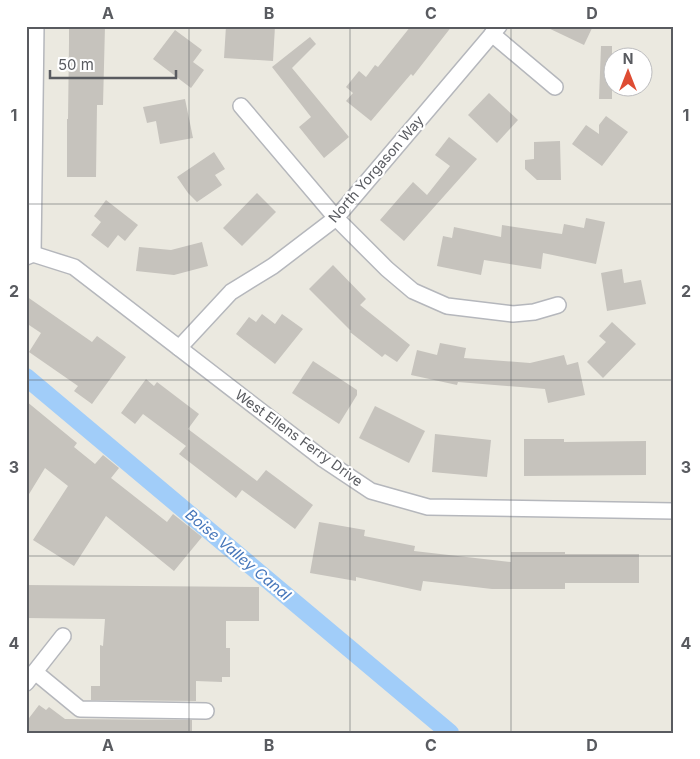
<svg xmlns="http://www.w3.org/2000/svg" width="700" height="759" viewBox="0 0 700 759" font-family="Inter,sans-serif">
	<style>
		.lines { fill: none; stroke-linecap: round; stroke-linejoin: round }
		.canal { stroke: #a1cdf9; stroke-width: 18 }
		.building { fill: #c6c3bd }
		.minor-casing { stroke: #b5b7bc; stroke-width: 18 }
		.minor { stroke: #fff; stroke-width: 15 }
		.grid { fill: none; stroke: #595b60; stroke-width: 1; stroke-opacity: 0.55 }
		.labels { text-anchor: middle; stroke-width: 4.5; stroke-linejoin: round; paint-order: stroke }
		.street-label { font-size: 14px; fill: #595b60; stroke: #fff }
		.water-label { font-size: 15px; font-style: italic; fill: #4676ba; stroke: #fff }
		.neatline { fill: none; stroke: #595b60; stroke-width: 2 }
		.grid-label { font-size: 16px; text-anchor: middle; font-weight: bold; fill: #595b60 }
	</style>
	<rect width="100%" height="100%" fill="#ebe9e0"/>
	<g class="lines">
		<polyline class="canal" points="26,377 450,733"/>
	</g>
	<g class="building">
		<polygon points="69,26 105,26 103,105 97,105 96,177 67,177 67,119 68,119 69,43"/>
		<polygon points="226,26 275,26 273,61 224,58"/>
		<polygon points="411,26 452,26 413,76 411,74 371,121 346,101 353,93 346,87 359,71 366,77 375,65 378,67"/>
		<polygon points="544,26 593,26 584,45"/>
		<polygon points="175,30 202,50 193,62 204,70 191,88 153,59"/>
		<polygon points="310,37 316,44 292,68 349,137 324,158 299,127 311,117 272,67"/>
		<polygon points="601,46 612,46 612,99 599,99"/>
		<polygon points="489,93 518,120 497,143 468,115"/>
		<polygon points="185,99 193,138 160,144 156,121 147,123 143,107"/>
		<polygon points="606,116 628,132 602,166 572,144 586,125 599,134 599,125"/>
		<polygon points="449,137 477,159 404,241 380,220 413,182 427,195 450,166 435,155"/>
		<polygon points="560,141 561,180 537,180 525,169 525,160 534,159 534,142"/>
		<polygon points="214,152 225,169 215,175 222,185 197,202 188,193 177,177"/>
		<polygon points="257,193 276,212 242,246 223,228"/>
		<polygon points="106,200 138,225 125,241 118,235 108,248 91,235 101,222 94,216"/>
		<polygon points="586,218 605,222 596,264 543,253 541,269 484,260 481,275 437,266 443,236 452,238 454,227 501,237 502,225 562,234 564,224 584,228"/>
		<polygon points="202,242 208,266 174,275 136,271 139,247 171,250"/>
		<polygon points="333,265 366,299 360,305 410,345 397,362 385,354 382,357 350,332 351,331 309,289"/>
		<polygon points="622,269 624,283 641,280 646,304 607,311 601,273"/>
		<polygon points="26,296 92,342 97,336 126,357 92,404 74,391 78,386 29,352 41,333 26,323"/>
		<polygon points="262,314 275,324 282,314 303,329 275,364 236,334 249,317 256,322"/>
		<polygon points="612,322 636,344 603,378 587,362 606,342 599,336"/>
		<polygon points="440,343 466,348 464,358 530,363 564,355 567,365 578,362 585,395 548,403 545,389 458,382 457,385 411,375 417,350 437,355"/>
		<polygon points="313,361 357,390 357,395 339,424 292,393"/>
		<polygon points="146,379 154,386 157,382 199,414 188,429 257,481 266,470 313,505 295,529 242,490 236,498 179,454 186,446 143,414 135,424 121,413"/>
		<polygon points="26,401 77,443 74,447 95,464 103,455 119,468 111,478 167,522 173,514 202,537 174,571 106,516 74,566 33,540 68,486 45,468 26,499"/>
		<polygon points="375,406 425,431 409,463 359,438"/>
		<polygon points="435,434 491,440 487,477 432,472"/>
		<polygon points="524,439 564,439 564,442 646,441 646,475 524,476"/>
		<polygon points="319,522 365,530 364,536 415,546 414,551 511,562 511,552 565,552 565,554 639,554 639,583 565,583 565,589 492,589 423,581 421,591 356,577 356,581 310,573"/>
		<polygon points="26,585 259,587 259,621 226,621 226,648 230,648 230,677 222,677 222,682 196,681 196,701 91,700 91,686 100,686 100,645 103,646 105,619 26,618"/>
		<polygon points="39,705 46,710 49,707 65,719 192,720 192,733 26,733 26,722"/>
	</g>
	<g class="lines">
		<g class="minor-casing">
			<g id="minor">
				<polyline points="492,34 555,87"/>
				<polyline points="241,106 336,218 387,269 413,291 447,306 513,314 534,312 558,305"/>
				<polyline points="33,254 36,26"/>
				<polyline points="26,257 33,254 74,267 323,459 371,491 428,507 674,511"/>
				<polyline points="179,348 231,292 273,266 336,218 499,26"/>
				<polyline points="35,672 80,709 206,711"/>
				<polyline points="26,683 63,636"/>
			</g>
		</g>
		<use href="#minor" class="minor"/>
	</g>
	<path class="grid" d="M189 26V733M350 26V733M511 26V733M26 204H674M26 380H674M26 556H674"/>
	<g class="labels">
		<g class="street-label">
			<text transform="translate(376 169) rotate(-49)" y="5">North Yorgason Way</text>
			<text transform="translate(299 438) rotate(36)" y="5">West Ellens Ferry Drive</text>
		</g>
		<g class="water-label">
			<text transform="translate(238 555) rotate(40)" y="5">Boise Valley Canal</text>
		</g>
	</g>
	<rect width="700" height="759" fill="none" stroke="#ffffff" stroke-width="55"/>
	<g transform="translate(628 72)"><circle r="24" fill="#ffffff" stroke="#bdbdbf"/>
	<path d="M0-4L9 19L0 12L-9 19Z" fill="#de4c33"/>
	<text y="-8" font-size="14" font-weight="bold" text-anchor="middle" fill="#595b60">N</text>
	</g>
	<path d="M50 70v8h126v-8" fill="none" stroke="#595b60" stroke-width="2.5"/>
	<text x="58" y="70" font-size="15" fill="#595b60" stroke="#ffffff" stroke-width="4" paint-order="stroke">50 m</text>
	<rect x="28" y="28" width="644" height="704" class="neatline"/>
	<g class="grid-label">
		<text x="108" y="19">A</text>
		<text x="269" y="19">B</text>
		<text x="431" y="19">C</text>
		<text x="592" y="19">D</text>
		<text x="14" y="121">1</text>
		<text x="686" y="121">1</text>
		<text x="14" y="297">2</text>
		<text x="686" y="297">2</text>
		<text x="14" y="473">3</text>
		<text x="686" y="473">3</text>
		<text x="14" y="649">4</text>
		<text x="686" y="649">4</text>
		<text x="108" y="751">A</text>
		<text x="269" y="751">B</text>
		<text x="431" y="751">C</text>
		<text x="592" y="751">D</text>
	</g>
</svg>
